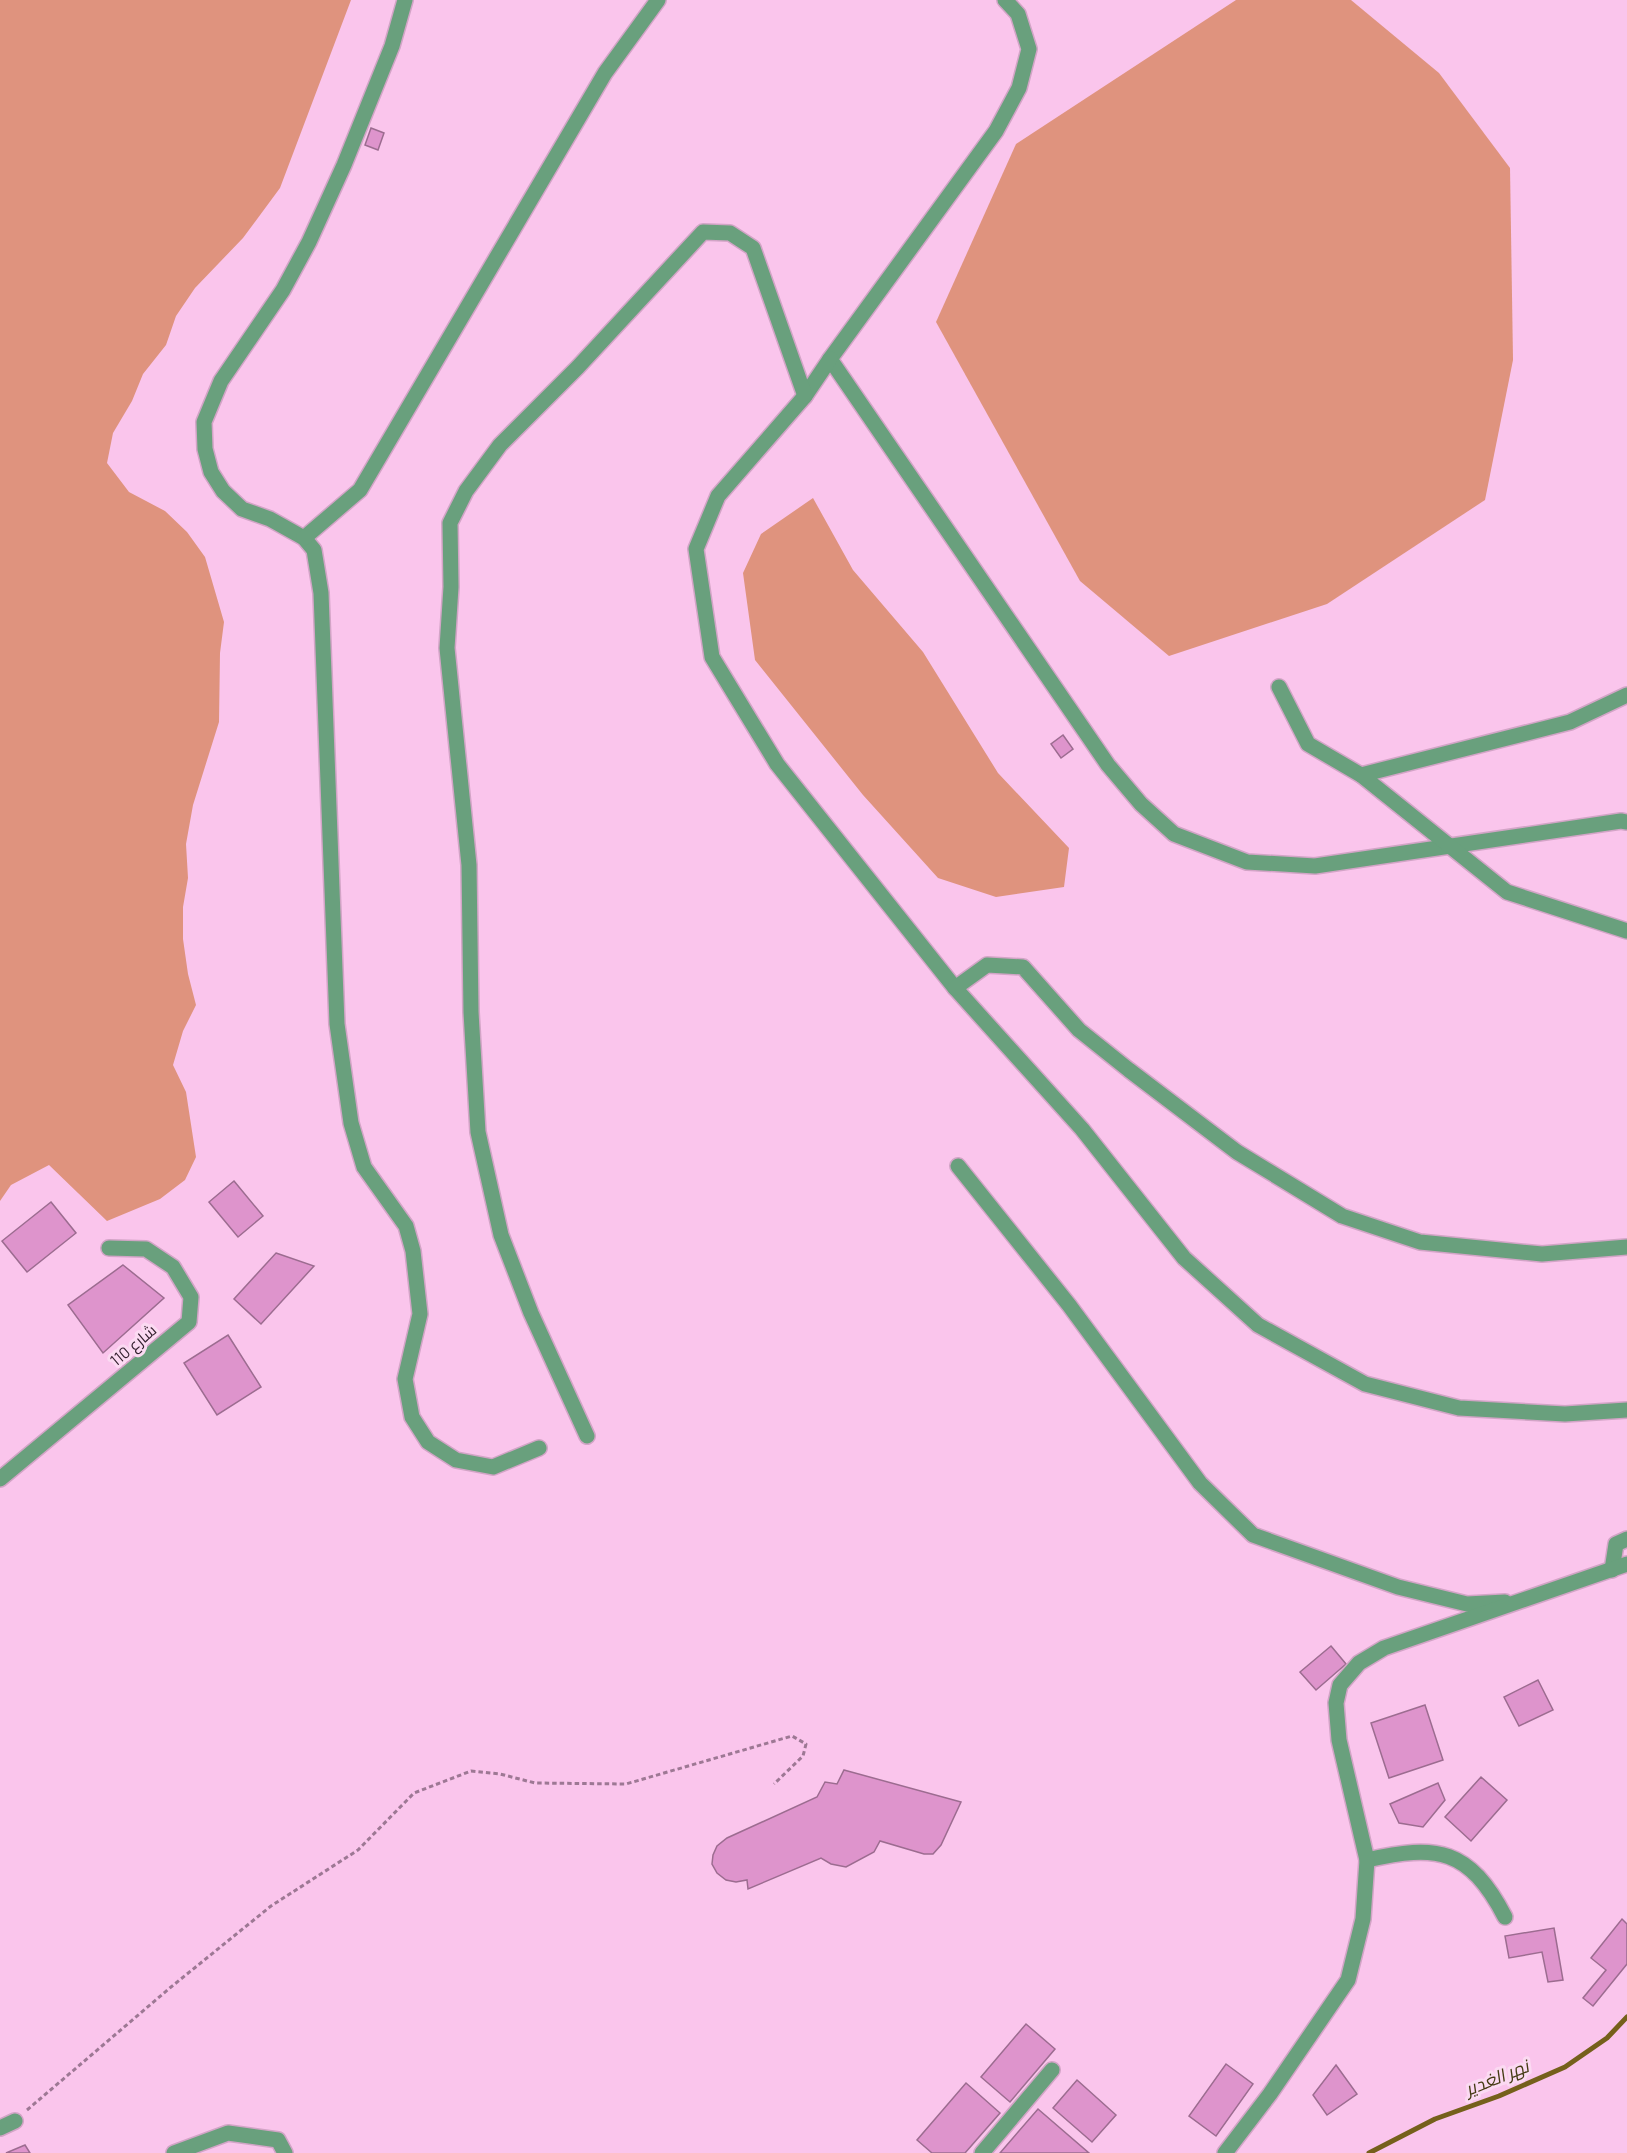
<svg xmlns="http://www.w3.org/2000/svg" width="1627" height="2153" viewBox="0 0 1627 2153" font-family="Barlow,Cairo,sans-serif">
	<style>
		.green { fill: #df937e }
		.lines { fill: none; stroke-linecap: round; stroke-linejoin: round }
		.stream { stroke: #75601b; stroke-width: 5 }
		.building { fill: #de94cc; stroke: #9c6c90; stroke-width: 1.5 }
		.minor-casing { stroke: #d2a4c6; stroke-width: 18 }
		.path { stroke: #9d7894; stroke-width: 3; stroke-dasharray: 4.5 3; stroke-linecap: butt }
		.minor { stroke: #69a07d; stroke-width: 15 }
		.labels { text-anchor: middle; stroke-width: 6; stroke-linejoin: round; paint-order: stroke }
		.street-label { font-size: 16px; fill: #34202f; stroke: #fbdaf2 }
		.water-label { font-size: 18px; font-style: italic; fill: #453b14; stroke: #fbdaf2 }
	</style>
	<rect width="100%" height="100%" fill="#fac5ec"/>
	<g class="green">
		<polygon points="0,0 351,0 280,188 243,238 195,288 176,316 166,345 143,374 132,401 113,433 107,463 129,492 165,511 187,532 205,557 224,622 220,653 219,722 193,805 186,844 188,878 183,907 183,939 188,974 196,1005 183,1031 173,1065 186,1092 196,1157 185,1180 160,1199 107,1221 49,1165 11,1185 0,1201"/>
		<polygon points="1236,0 1351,0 1439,73 1510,168 1513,360 1485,500 1327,604 1169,656 1080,581 936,322 1016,144"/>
		<polygon points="813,498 853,570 923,652 998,773 1069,848 1064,887 996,897 938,878 863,795 755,660 743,573 761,534"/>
	</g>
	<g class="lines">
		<polyline class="stream" points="1369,2153 1435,2119 1499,2096 1565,2067 1607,2038 1627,2017"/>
	</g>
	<g class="building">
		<polygon points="371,128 384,133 378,150 365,145"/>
		<polygon points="1063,735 1073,749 1061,758 1051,744"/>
		<polygon points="234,1181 263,1216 238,1237 209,1202"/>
		<polygon points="51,1202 76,1233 27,1272 2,1241"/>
		<polygon points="276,1253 314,1266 261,1324 234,1299"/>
		<polygon points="123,1265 164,1298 103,1353 68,1305"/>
		<polygon points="228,1335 261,1387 217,1415 184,1363"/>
		<polygon points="1331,1646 1346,1664 1316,1690 1300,1672"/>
		<polygon points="1538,1680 1553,1710 1519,1726 1504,1697"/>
		<polygon points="1425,1705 1443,1760 1389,1778 1371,1723"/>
		<polygon points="844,1770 961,1802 941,1845 933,1854 924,1854 880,1841 874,1852 846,1867 831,1864 821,1858 748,1889 747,1880 736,1882 726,1880 717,1873 712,1864 713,1855 717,1846 727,1838 817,1797 825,1782 837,1784"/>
		<polygon points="1481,1777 1507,1800 1471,1841 1445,1817"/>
		<polygon points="1438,1783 1445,1800 1423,1827 1399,1823 1390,1804"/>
		<polygon points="1622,1919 1627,1924 1627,1964 1593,2006 1583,1998 1606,1970 1591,1958"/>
		<polygon points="1554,1928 1563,1980 1548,1982 1542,1952 1509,1958 1505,1936"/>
		<polygon points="1026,2024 1055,2049 1010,2102 981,2077"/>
		<polygon points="1226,2064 1253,2084 1216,2136 1189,2116"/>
		<polygon points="1336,2065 1357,2094 1327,2115 1313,2095"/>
		<polygon points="1077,2080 1116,2115 1092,2142 1053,2108"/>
		<polygon points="966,2083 1000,2113 965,2153 932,2153 917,2140"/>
		<polygon points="1038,2109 1089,2153 1000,2153"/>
		<polygon points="25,2145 30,2153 6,2153"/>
	</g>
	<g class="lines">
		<g class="minor-casing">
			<g id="minor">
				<polyline points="405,0 392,46 344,165 309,242 283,290 221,381 204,422 205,449 211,472 223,491 242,509 270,519 304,538 314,550 321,593 337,1024 351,1123 364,1167 406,1226 413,1251 420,1314 405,1379 412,1417 428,1442 456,1460 493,1467 539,1448"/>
				<polyline points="1005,0 1018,14 1029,49 1019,88 996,131 830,359 1108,765 1141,804 1174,834 1247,862 1315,866 1621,821 1627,822"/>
				<polyline points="830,359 805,396 718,496 696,549 712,657 777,764 955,988 1082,1129 1184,1258 1258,1325 1365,1384 1459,1408 1565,1414 1627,1410"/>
				<polyline points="304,538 360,490 605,73 658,0"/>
				<polyline points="1279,687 1308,744 1361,775"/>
				<polyline points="1627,695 1570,722 1361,775 1507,892 1627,931"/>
				<polyline points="955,988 987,965 1023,967 1079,1030 1129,1070 1237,1152 1342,1216 1420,1242 1542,1254 1627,1247"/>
				<polyline points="958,1166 1069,1305 1200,1483 1253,1535 1398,1587 1467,1604 1505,1602"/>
				<polyline points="587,1436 531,1313 501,1235 478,1132 471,1012 469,865 447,648 451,587 450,523 466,491 500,445 578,367 703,232 730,233 753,248 805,396"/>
				<polyline points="0,1479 189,1322 191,1297 173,1267 146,1249 109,1248"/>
				<polyline points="1612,1570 1616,1544 1627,1539"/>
				<path d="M1367 1860C1437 1844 1469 1848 1505 1917"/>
				<polyline points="0,2128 15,2121"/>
				<polyline points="174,2153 228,2133 278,2140 285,2153"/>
				<polyline points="982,2153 1052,2070"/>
				<polyline points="1225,2153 1270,2094 1348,1980 1363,1919 1367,1860 1339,1740 1336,1703 1340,1685 1359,1663 1384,1648 1627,1564"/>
			</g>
		</g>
		<polyline class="path" points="27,2110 171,1987 271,1906 358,1850 414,1793 471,1771 500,1774 535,1783 626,1784 792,1736 806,1744 803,1756 774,1784"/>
		<use href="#minor" class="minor"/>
	</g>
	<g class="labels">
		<g class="street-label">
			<text transform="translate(133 1345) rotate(-40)" y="6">شارع 110</text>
		</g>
		<g class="water-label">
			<text transform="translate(1497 2078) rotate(-22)" y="6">نهر الغدير</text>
		</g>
	</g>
</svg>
